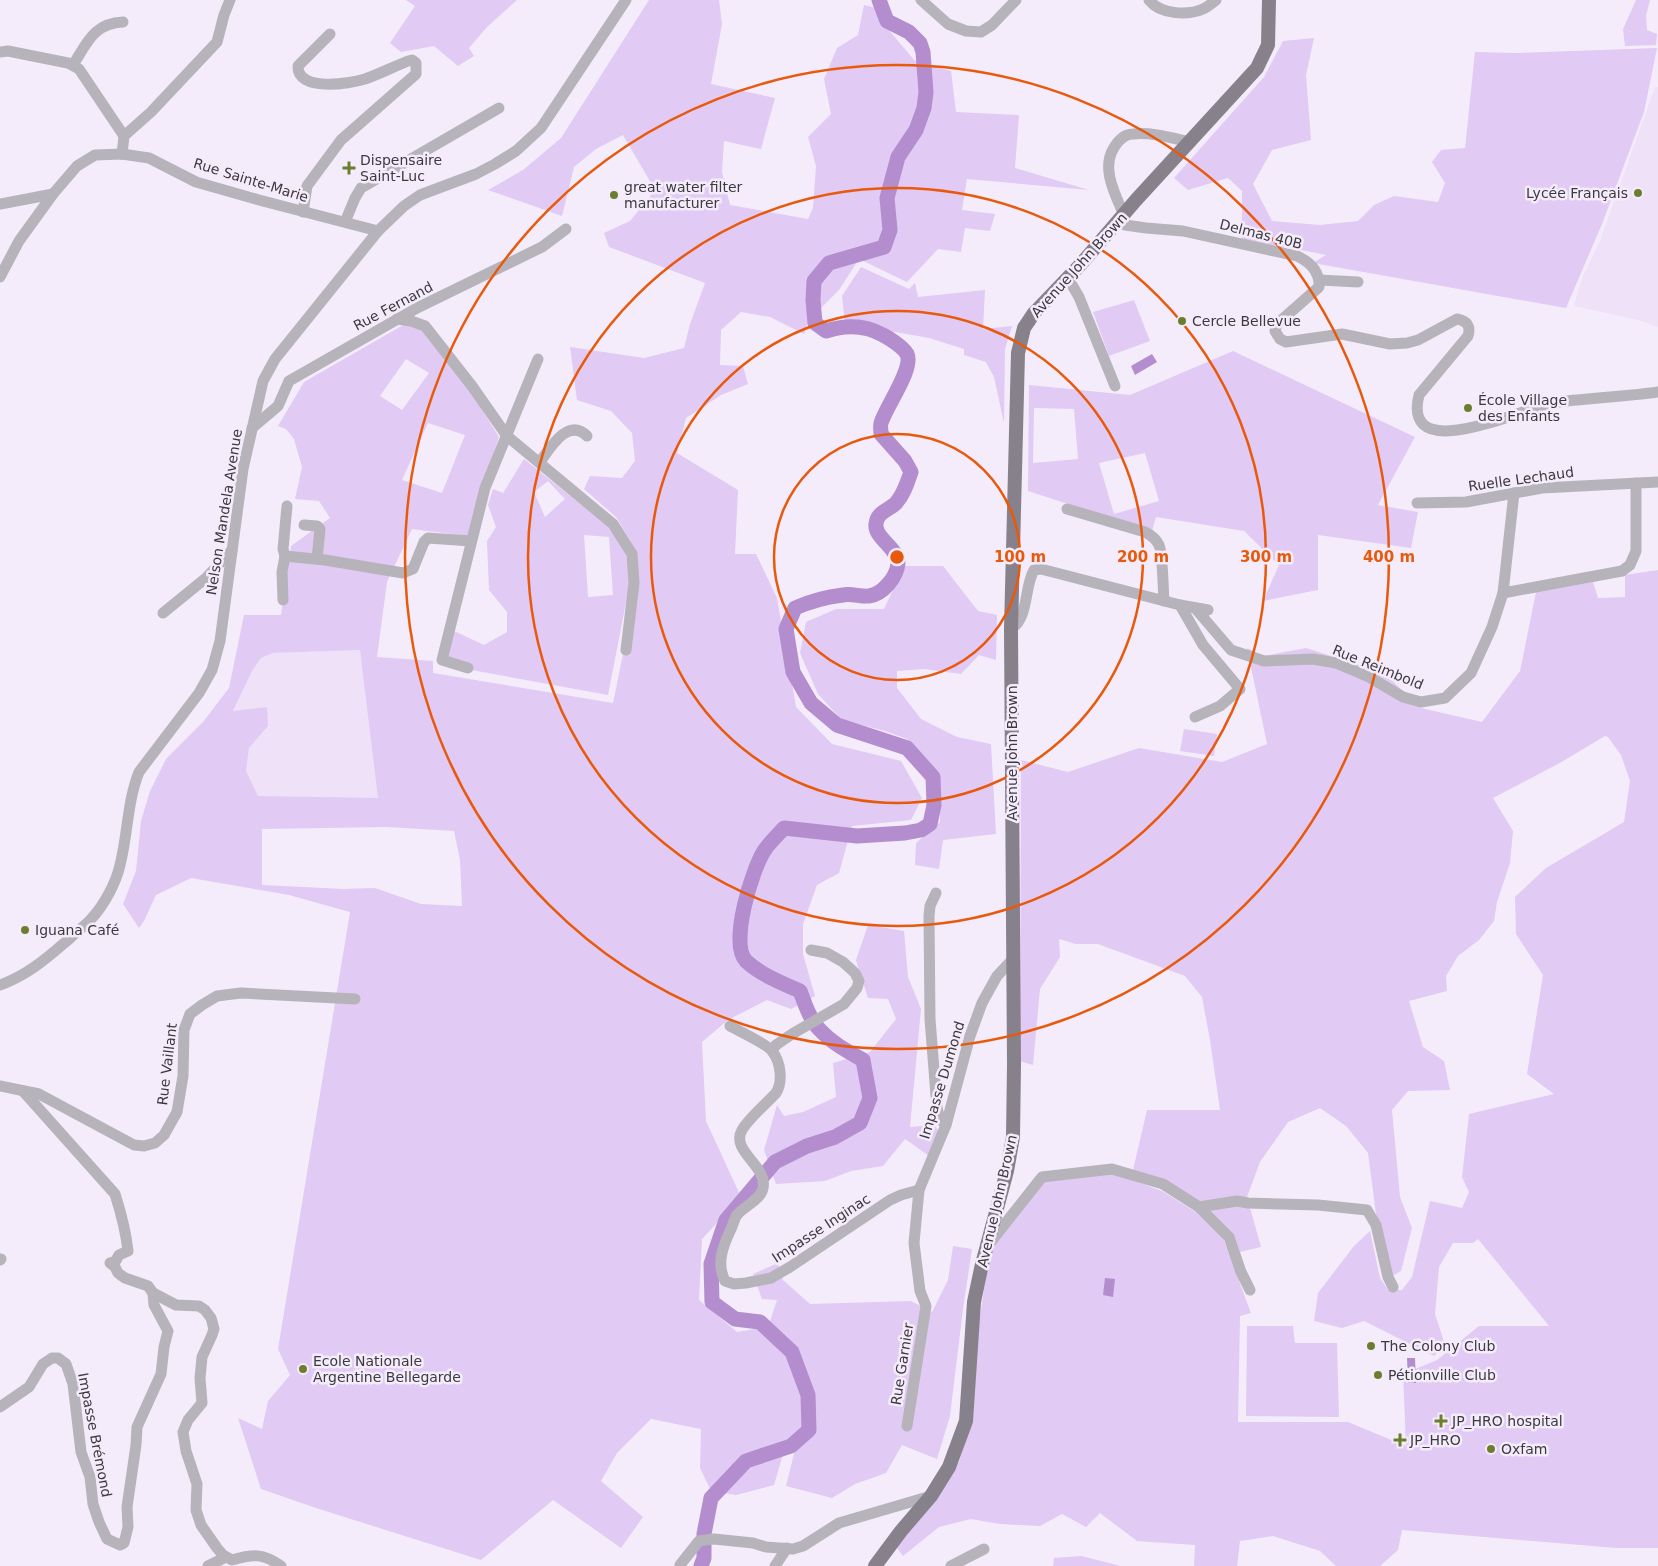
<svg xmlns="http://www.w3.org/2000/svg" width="1658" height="1566" viewBox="0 0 1658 1566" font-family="'DejaVu Sans',sans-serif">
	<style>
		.built { fill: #efe2f8 }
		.green { fill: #e1caf3; fill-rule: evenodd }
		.water { fill: #b38dcd }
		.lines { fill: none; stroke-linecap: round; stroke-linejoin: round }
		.river { stroke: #b38dcd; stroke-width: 15 }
		.minor { stroke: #b7b3ba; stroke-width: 11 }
		.major { stroke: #87818c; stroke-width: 14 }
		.ring { fill: none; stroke: #e8590c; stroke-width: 2.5 }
		.poi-dot { fill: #6c7e2e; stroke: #f4ecfb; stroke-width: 2 }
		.labels { text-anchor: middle; stroke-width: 5; stroke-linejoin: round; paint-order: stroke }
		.poi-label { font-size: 14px; fill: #3d393f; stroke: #f4ecfb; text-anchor: start }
		.street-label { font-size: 14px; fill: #3d393f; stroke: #f4ecfb }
		.centre { fill: #e8590c; stroke: #f4ecfb; stroke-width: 2.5 }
		.ring-label { font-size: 15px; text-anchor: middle; font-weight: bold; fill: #e8590c; stroke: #f4ecfb; stroke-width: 5; stroke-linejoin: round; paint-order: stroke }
	</style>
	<rect width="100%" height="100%" fill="#f4ecfb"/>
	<g class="built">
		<polygon points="1655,87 1658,87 1658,327 1638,320 1574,306 1582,278 1600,241"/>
		<polygon points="360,650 379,799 258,796 246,771 249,748 268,726 266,707 233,712 253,669 261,658 273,653"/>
	</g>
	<g class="green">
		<polygon points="406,0 517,0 487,27 469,48 474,56 458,66 434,46 401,52 390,43 415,6"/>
		<path d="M649 0H719L722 24 711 84 775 98 761 149 724 141 722 172 730 205 808 219 813 208 816 166 808 137 831 114 824 79 837 48 858 35 864 5 876 8 882 22 915 61 951 71 956 112 1019 115 1015 168 1089 190 967 179 962 210 995 214 990 231 965 228 961 252 938 249 907 282 859 259 839 290 810 319 804 334 770 317 741 312 721 330 720 365 743 366 748 384 721 395 686 418 677 453 738 490 735 554H756L777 598 796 707 832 744 901 761 922 798 911 820 852 826 839 873 817 885 803 924V954L815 996 791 1009 767 1000 728 1020 702 1042 706 1121 741 1197 702 1239 699 1300 737 1332 760 1328 789 1354 803 1395V1429L785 1447 774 1485 736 1495 711 1491 700 1468 701 1429 651 1419 617 1453 601 1481 643 1517 621 1548 553 1500 481 1560 319 1509 261 1489 238 1418 262 1429 268 1401 290 1375 278 1349 350 912 289 895 191 878 156 895 144 921 139 928 123 904 136 871 141 821 150 791 166 759 203 722 229 688 244 615H281L291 546 330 518 319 501 295 499 302 467 294 439 286 429 278 426 304 382 405 324 427 327 448 346 461 376 499 437 468 536 412 529 387 582 377 657 433 661V673L613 703 638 581 634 547 616 517 584 489 590 476 622 478 635 461 632 433 611 411 577 400 570 347 644 358 684 348 690 324 705 283 609 247 604 233 630 221 655 190 623 135 596 149 574 167 562 216 488 190 523 170 561 138ZM406 359 429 373 402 410 380 396ZM428 423 465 435 442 493 402 480ZM360 650 378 798 258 796 246 771 249 748 268 726 267 707 233 711 253 669 261 658 273 653ZM387 827 454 831 460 860 462 906 421 904 375 888 344 889 262 885V829Z"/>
		<polygon points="1636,0 1650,0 1646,16 1647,30 1657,34 1656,45 1625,46 1623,29"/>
		<polygon points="1314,38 1306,75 1311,140 1272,150 1253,184 1272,221 1320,225 1358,221 1374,205 1394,196 1438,202 1445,183 1432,162 1441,150 1465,148 1475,52 1516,53 1657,48 1644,112 1602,224 1566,308 1313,263 1326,255 1291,248 1242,241 1242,191 1228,178 1188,190 1174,178 1264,77 1283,41"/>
		<polygon points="861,267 909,289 915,283 918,297 985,290 983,329 1012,326 1005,349 1004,423 994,377 986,362 964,355 964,349 929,338 845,323 842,296"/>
		<polygon points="1134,300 1150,341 1109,356 1093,312"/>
		<path d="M1233 351 1415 437 1378 505 1418 512 1411 548 1318 535V590L1263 601 1279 565 1244 531 1156 517 1152 531 1028 491 1029 385 1130 395ZM1034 408 1074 409 1078 459 1033 463ZM1145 453 1159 501 1114 514 1099 463Z"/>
		<path d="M524 459 608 526 626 552 630 582 608 695 444 665 452 630 484 645 507 632V612L489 590 487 541 496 527 488 505 493 489 503 493ZM548 481 565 499 545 517 534 492ZM584 535 609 537 613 595 588 597Z"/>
		<polygon points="904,566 943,566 978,611 997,615 996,660 979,655 961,674 924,669 897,671 897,688 921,719 957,737 991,744 996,834 943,840 939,869 915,865 916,843 940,822 939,773 907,739 885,731 842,720 818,694 800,653 806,622 836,609 884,609"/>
		<polygon points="1658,570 1658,1548 1616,1548 1402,1530 1398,1550 1380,1566 1336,1566 1320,1551 1273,1536 1240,1541 1237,1566 1194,1566 1195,1545 1137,1541 1100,1513 1086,1527 1062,1514 1040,1526 1000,1524 971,1519 939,1527 903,1556 897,1548 959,1462 970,1426 975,1348 990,1252 1043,1178 1113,1173 1162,1191 1197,1213 1223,1238 1251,1313 1240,1316 1238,1422 1348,1422 1406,1446 1403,1374 1437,1360 1479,1326 1549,1326 1478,1239 1473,1243 1453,1243 1439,1267 1435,1314 1445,1345 1434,1356 1364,1321 1342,1328 1314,1321 1318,1293 1354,1246 1370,1231 1380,1278 1388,1290 1402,1290 1412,1277 1430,1201 1462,1208 1469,1192 1462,1177 1469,1114 1554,1094 1527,1074 1543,975 1516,934 1515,897 1546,868 1624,822 1630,781 1621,755 1608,737 1605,736 1558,764 1493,798 1513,831 1510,863 1497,902 1494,921 1479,940 1458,956 1446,976 1447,991 1409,1001 1423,1047 1444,1061 1450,1090 1408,1091 1392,1110 1400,1197 1412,1228 1401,1271 1392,1276 1376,1214 1368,1153 1346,1126 1320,1108 1288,1122 1260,1162 1247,1197 1261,1247 1240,1252 1233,1233 1209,1209 1133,1170 1147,1110 1220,1110 1210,1040 1202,997 1185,976 1098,944 1076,944 1059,939 1060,957 1040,989 1033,1065 1020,1061 1021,760 1068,772 1139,748 1222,762 1267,744 1247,648 1264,656 1306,648 1384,673 1421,708 1482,722 1520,671 1536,592 1593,582 1598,598 1625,597 1625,575"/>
		<polygon points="1184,729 1217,734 1214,756 1180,751"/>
		<polygon points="868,925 904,931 908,977 921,1009 910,1127 934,1125 939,1131 929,1156 905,1139 883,1166 851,1171 825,1181 776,1184 764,1150 777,1105 784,1116 803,1112 836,1097 833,1063 870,1052 896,1019 888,999 868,998 856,960"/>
		<polygon points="953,1246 972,1249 963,1309 950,1416 937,1459 902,1445 886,1473 855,1484 832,1498 786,1486 795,1450 811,1434 810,1393 791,1346 769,1324 777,1300 762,1299 753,1274 778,1263 783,1280 810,1304 911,1301 932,1312 948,1280"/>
		<polygon points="1247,1326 1293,1326 1295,1343 1337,1343 1339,1417 1246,1416"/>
		<polygon points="1081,1556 1121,1566 1053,1566 1054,1558"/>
	</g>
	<g class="water">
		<polygon points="1152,354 1157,362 1135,375 1131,366"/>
		<polygon points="1105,1278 1115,1279 1113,1297 1103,1295"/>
		<polygon points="1407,1358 1415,1358 1416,1383 1408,1383"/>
	</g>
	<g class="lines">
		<path class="river" d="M701 1566 704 1558V1534L711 1498 746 1461 791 1446 809 1430 808 1395 792 1352 760 1322 735 1319 712 1302 711 1264 726 1220 775 1162 807 1146 835 1137 860 1123 870 1098 863 1060C847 1051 832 1043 820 1030 810 1020 805 1004 800 991 782 983 761 975 746 961 729 944 752 870 764 851 769 843 777 836 784 828L857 836 905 833 921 830 930 824 934 805 933 777 907 748 837 725 811 703 793 672 786 629 795 608C811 601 826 597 843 595 851 593 861 597 869 596 883 594 897 577 898 563 898 548 874 538 876 524 877 512 889 510 896 503 904 494 907 483 911 472L905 461 881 434C881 430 880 426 881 423 886 406 914 369 907 354 903 347 889 338 883 335 865 325 845 325 826 331L815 323 813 300 814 281 829 263 884 247 890 230 887 198 898 157 916 130 924 108 926 92 923 52 920 43 909 32 887 21 879 0"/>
		<g class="minor">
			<polyline points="921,0 948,24 966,31 981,32 992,25 1016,0"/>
			<path d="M1149 0C1160 14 1187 16 1203 9 1208 7 1212 3 1216 0"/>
			<polyline points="0,52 8,51 68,63 79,69 124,136 122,154"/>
			<path d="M73 65C87 43 94 23 123 22"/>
			<polyline points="124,136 151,112 217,42 224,15 230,0"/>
			<polyline points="0,204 53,194"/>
			<path d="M303 212 307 186 341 140 416 74V63L412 60 408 61C393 67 379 74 365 79 349 84 297 92 298 66L330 34"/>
			<path d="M1124 215C1115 194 1100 167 1115 146 1119 140 1125 134 1133 134 1152 132 1172 138 1190 142"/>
			<polyline points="345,222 355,198 361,188 499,108"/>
			<path d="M1118 222 1125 225 1146 228 1183 231 1297 256C1310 262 1320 272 1319 287L1277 324 1275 331 1280 339 1286 342 1342 334 1390 344 1407 343 1418 340 1457 319C1467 321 1471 326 1468 336L1419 395C1401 468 1524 408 1551 403 1587 398 1623 397 1658 392"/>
			<polyline points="0,277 19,241 53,194 77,166 95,155 122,154 149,158 196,182 259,200 378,231"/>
			<polyline points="1068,278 1079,297 1115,386"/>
			<polyline points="1320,280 1358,282"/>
			<polyline points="397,319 411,321 425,326 472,386 507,436 613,524 632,554 634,583 626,650"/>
			<polyline points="252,428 278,406 289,381 417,308 542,247 566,229"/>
			<path d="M540 462C550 448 568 417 587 436"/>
			<polyline points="1417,503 1466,502 1542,488 1658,482"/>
			<polyline points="287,506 283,549 285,556 325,560 403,573 413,569 424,542 428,538 471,541"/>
			<path d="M1067 509 1145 532C1151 535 1156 539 1159 545 1163 555 1163 589 1164 601"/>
			<polyline points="304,525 317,526 320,529 317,559"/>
			<polyline points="1503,593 1514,493"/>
			<polyline points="283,600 282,572 285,556"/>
			<polyline points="1180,605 1203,645 1240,689 1220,706 1195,717"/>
			<polyline points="1195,608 1231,650 1264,661 1313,659 1336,663 1369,677 1403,697 1421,702 1445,698 1471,673 1492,627 1503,593 1622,571 1630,565 1636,551 1636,483"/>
			<polyline points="163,613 206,578 232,550"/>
			<path d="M1011 629C1029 618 1024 587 1034 570L1041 569 1180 605 1208 610"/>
			<polyline points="468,668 442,660 485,488 538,359"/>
			<polyline points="936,893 930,906 929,916 930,1019 937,1108 940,1119 946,1125"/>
			<path d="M0 985C27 976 48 957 69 939 76 932 85 926 92 918 104 905 116 883 120 865 128 834 127 802 139 772L199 693 212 670 220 641 243 469 263 381 275 359 378 231 404 206 420 195 476 174 495 164 516 151 541 128 626 0"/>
			<path d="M730 1026C739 1031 767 1044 772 1051 781 1062 783 1082 776 1093 766 1104 749 1118 742 1130 730 1151 768 1166 763 1188 761 1200 744 1206 737 1215 734 1219 733 1225 731 1229 723 1246 716 1263 725 1281L734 1284 746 1283 771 1278 790 1267 890 1200 901 1195 919 1190"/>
			<polyline points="772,1050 776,1045 792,1034 844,1004 857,988 859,981 855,973 843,962 827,953 811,950"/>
			<polyline points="0,1086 39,1094 134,1145 144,1146 155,1143 164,1135 177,1112 183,1076 184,1030 190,1014 202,1005 217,996 241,993 355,999"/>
			<path d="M23 1091 115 1194C121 1213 126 1232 128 1251L119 1255 115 1262 110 1263 115 1267 118 1273 125 1278 148 1286 153 1293 176 1305 199 1306 205 1310 211 1318 214 1329 212 1335 202 1357 200 1378 202 1403 188 1420 183 1432 186 1451 197 1484 196 1510 201 1525 217 1548 223 1555 232 1560C253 1554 263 1553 281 1566"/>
			<polyline points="1199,1207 1237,1201 1248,1203 1318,1205 1367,1210 1376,1225 1388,1277 1393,1287"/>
			<polyline points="989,1244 1042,1177 1112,1169 1163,1184 1199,1207 1229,1237 1241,1272 1250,1290"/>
			<polyline points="0,1260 1,1259"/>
			<polyline points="0,1407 29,1387 43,1364 52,1358 58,1358 66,1364 73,1384 81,1452 90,1477 93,1504 99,1522 107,1539 120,1545 124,1543 128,1527 127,1507 136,1445 137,1427 161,1374 164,1347 168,1331 154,1305 153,1293"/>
			<polyline points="907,1426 926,1306 920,1291 914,1243 919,1190 946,1125 970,1036 982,1003 997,976 1013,959"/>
			<polyline points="680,1565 699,1541 714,1539 753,1543 766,1547 793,1549 803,1546 839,1523 931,1496"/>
			<polyline points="208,1566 226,1557"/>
			<polyline points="775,1566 787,1548"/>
			<polyline points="951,1566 984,1549"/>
		</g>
		<polyline class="major" points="875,1566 901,1531 931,1496 949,1467 966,1421 974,1302 982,1264 1007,1171 1013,1137 1014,1064 1011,629 1018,353 1024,328 1034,313 1081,264 1136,200 1257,68 1268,45 1269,0"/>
	</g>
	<g class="ring">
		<circle cx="897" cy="557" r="123"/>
		<circle cx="897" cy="557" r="246"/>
		<circle cx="897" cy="557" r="369"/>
		<circle cx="897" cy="557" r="492"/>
	</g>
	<g class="poi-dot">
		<path d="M346.5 160.5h5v5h5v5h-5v5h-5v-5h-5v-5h5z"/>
		<circle cx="1638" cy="193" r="5"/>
		<circle cx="614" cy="195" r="5"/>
		<circle cx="1182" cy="321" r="5"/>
		<circle cx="1468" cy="408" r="5"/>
		<circle cx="25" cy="930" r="5"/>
		<circle cx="1371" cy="1346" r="5"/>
		<circle cx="303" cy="1369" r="5"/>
		<circle cx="1378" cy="1375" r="5"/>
		<path d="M1438.5 1413.5h5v5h5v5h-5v5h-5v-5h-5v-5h5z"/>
		<path d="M1397.5 1432.5h5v5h5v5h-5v5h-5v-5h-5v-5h5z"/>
		<circle cx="1491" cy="1449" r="5"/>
	</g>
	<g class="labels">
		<g class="poi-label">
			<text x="360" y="165">Dispensaire<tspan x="360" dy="16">Saint-Luc</tspan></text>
			<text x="624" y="192">great water filter<tspan x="624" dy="16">manufacturer</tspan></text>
			<text x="1628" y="198" text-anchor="end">Lycée Français</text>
			<text x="1192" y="326">Cercle Bellevue</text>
			<text x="1478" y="405">École Village<tspan x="1478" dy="16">des Enfants</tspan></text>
			<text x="35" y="935">Iguana Café</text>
			<text x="1381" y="1351">The Colony Club</text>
			<text x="313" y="1366">Ecole Nationale<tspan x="313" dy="16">Argentine Bellegarde</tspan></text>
			<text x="1388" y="1380">Pétionville Club</text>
			<text x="1452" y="1426">JP_HRO hospital</text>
			<text x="1410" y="1445">JP_HRO</text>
			<text x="1501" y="1454">Oxfam</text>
		</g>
		<g class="street-label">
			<text transform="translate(251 180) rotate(17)" y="5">Rue Sainte-Marie</text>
			<text transform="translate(1261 234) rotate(14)" y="5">Delmas 40B</text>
			<text transform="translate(1079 265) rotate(-48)" y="5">Avenue John Brown</text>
			<text transform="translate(393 306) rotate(-28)" y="5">Rue Fernand</text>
			<text transform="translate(1521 479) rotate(-8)" y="5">Ruelle Lechaud</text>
			<text transform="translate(224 512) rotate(-81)" y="5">Nelson Mandela Avenue</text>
			<text transform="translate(1378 667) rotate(22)" y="5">Rue Reimbold</text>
			<text transform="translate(1012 753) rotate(-90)" y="5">Avenue John Brown</text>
			<text transform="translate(167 1064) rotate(-83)" y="5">Rue Vaillant</text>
			<text transform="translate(942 1080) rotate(-73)" y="5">Impasse Dumond</text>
			<text transform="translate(997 1201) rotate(-77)" y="5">Avenue John Brown</text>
			<text transform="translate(821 1228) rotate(-33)" y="5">Impasse Inginac</text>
			<text transform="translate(902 1364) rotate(-81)" y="5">Rue Garnier</text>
			<text transform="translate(95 1435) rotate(79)" y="5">Impasse Brémond</text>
		</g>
	</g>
	<circle cx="897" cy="557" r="8" class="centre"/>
	<g class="ring-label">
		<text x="1020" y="562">100 m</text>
		<text x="1143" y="562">200 m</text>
		<text x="1266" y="562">300 m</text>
		<text x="1389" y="562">400 m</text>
	</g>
</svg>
